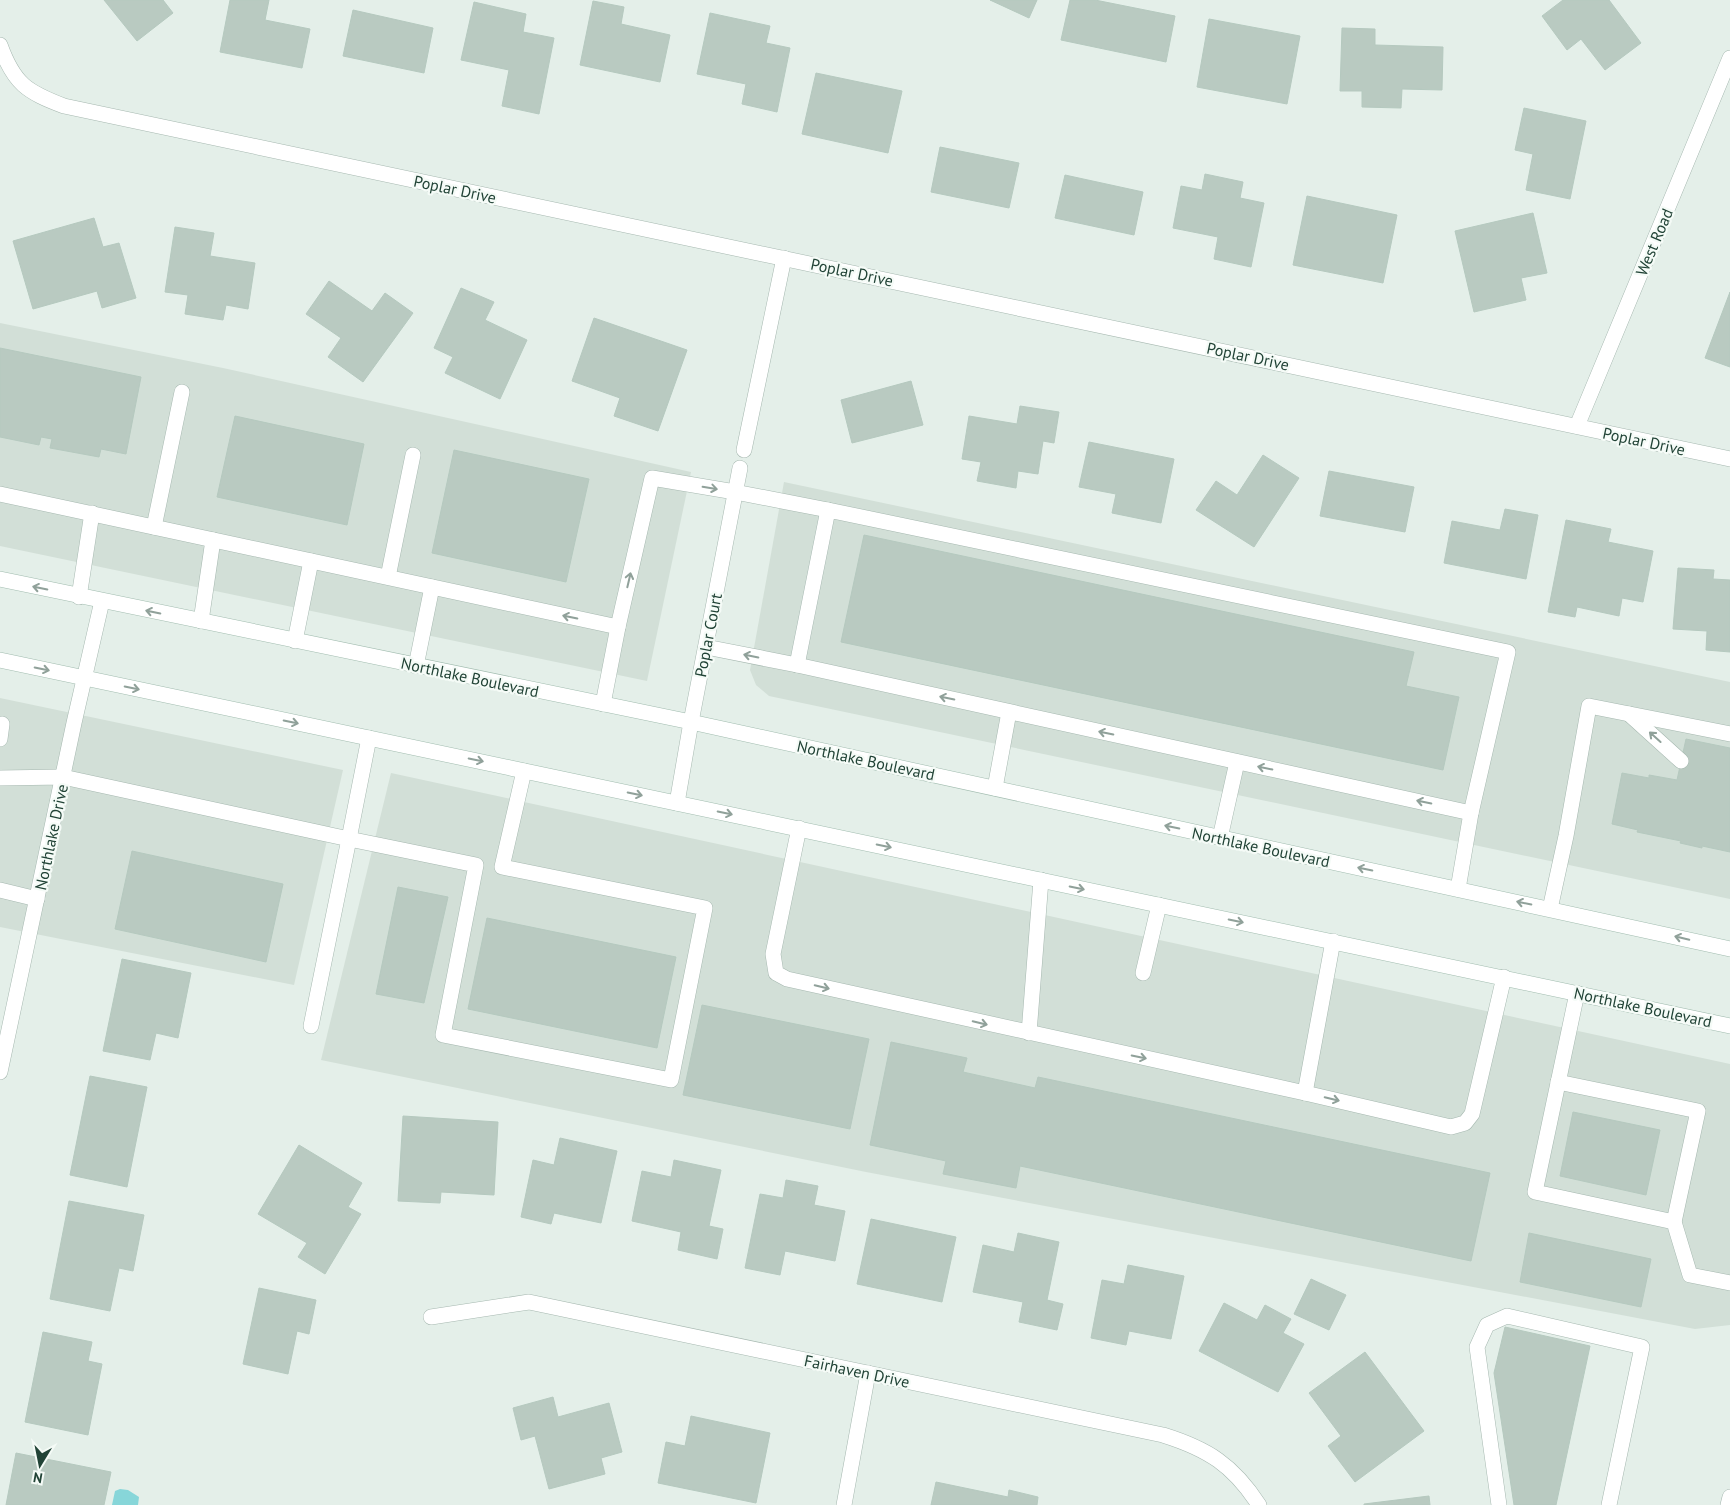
<svg xmlns="http://www.w3.org/2000/svg" width="1730" height="1505" viewBox="0 0 1730 1505" font-family="'PT Sans',sans-serif">
	<style>
		.built { fill: #d2dfd7 }
		.water { fill: #87d6d9 }
		.building { fill: #b9cac1; stroke: #b5c9bf }
		.lines { fill: none; stroke-linecap: round; stroke-linejoin: round }
		.service-casing { stroke: #a6b8b0; stroke-width: 16 }
		.minor-casing { stroke: #a6b8b0; stroke-width: 16 }
		.tertiary-casing { stroke: #a6b8b0; stroke-width: 16 }
		.secondary-casing { stroke: #a1bcaf; stroke-width: 16 }
		.service { stroke: #fff; stroke-width: 15 }
		.minor { stroke: #fff; stroke-width: 15 }
		.tertiary { stroke: #fff; stroke-width: 15 }
		.secondary { stroke: #fff; stroke-width: 15 }
		.oneway { stroke: #90a19a }
		.labels { text-anchor: middle; stroke-width: 4.5; stroke-linejoin: round; paint-order: stroke }
		.street-label { font-size: 16px; fill: #214336; stroke: #f5fbf7 }
	</style>
	<rect width="100%" height="100%" fill="#e4efe9"/>
	<g class="built">
		<polygon points="0,323 223,368 691,472 647,681 0,546"/>
		<polygon points="784,482 1730,682 1730,899 769,696 756,685 750,670"/>
		<polygon points="0,698 343,770 294,985 0,927"/>
		<polygon points="391,773 1730,1064 1730,1325 1695,1329 866,1172 321,1060"/>
	</g>
	<polygon class="water" points="120,1489 128,1490 139,1497 138,1505 112,1505 115,1491"/>
	<g class="building">
		<polygon points="104,0 163,0 173,13 137,41"/>
		<polygon points="230,0 269,0 265,20 310,29 302,68 220,52"/>
		<polygon points="990,0 1037,0 1029,18"/>
		<polygon points="1070,0 1095,0 1175,16 1166,62 1061,40"/>
		<polygon points="1563,0 1609,0 1641,43 1605,70 1581,39 1567,50 1542,16"/>
		<polygon points="593,1 624,7 621,24 670,35 660,82 580,65"/>
		<polygon points="474,2 526,14 523,32 554,38 539,114 502,106 509,70 461,60"/>
		<polygon points="353,10 433,28 424,73 343,56"/>
		<polygon points="710,13 770,26 766,43 790,48 777,112 742,104 746,84 697,74"/>
		<polygon points="1209,19 1300,36 1287,104 1197,87"/>
		<polygon points="1342,28 1375,29 1375,45 1443,47 1442,90 1402,89 1401,108 1362,107 1362,91 1340,91"/>
		<polygon points="816,73 902,91 888,153 802,134"/>
		<polygon points="1524,108 1586,121 1570,199 1526,190 1533,154 1515,150"/>
		<polygon points="940,147 1019,163 1009,208 931,192"/>
		<polygon points="1205,174 1243,182 1240,198 1264,203 1251,267 1214,259 1218,237 1173,228 1181,186 1202,190"/>
		<polygon points="1065,175 1143,192 1134,235 1055,218"/>
		<polygon points="1307,196 1397,215 1383,283 1293,265"/>
		<polygon points="1533,213 1547,273 1521,278 1526,300 1474,312 1455,231"/>
		<polygon points="94,218 103,247 119,243 136,298 102,308 97,291 33,309 13,241"/>
		<polygon points="175,227 214,233 210,256 255,263 248,309 226,305 223,320 185,314 188,295 165,292"/>
		<polygon points="329,281 372,311 385,293 413,313 363,382 328,357 341,338 306,314"/>
		<polygon points="461,288 494,302 485,320 527,340 500,399 445,373 453,357 434,348"/>
		<polygon points="1730,292 1730,367 1705,358"/>
		<polygon points="594,318 687,350 658,431 614,416 620,398 572,381"/>
		<polygon points="0,348 141,377 126,454 101,449 99,457 50,448 52,439 41,437 39,445 0,437"/>
		<polygon points="911,381 923,425 852,443 841,400"/>
		<polygon points="1020,406 1059,412 1054,443 1043,441 1038,474 1018,471 1016,488 977,481 981,462 962,459 969,416 1017,424"/>
		<polygon points="235,416 364,444 347,525 217,497"/>
		<polygon points="1089,442 1174,459 1161,523 1112,513 1116,494 1079,487"/>
		<polygon points="454,450 589,479 566,582 432,553"/>
		<polygon points="1263,455 1299,478 1254,547 1196,510 1216,481 1237,495"/>
		<polygon points="1329,471 1414,487 1405,532 1320,516"/>
		<polygon points="1505,509 1538,515 1526,579 1444,563 1452,521 1500,530"/>
		<polygon points="1566,520 1611,529 1608,542 1653,551 1643,602 1622,598 1619,616 1577,607 1575,617 1548,612"/>
		<polygon points="864,535 1414,652 1406,686 1459,697 1443,770 841,642"/>
		<polygon points="1678,568 1714,570 1713,579 1730,580 1730,652 1706,650 1707,631 1673,629"/>
		<polygon points="1686,739 1730,748 1730,852 1702,846 1702,848 1680,843 1681,841 1637,832 1638,830 1612,824 1622,773 1649,778 1649,775 1677,780"/>
		<polygon points="132,851 283,884 266,962 115,929"/>
		<polygon points="398,887 448,897 424,1003 376,994"/>
		<polygon points="487,918 676,957 657,1048 468,1009"/>
		<polygon points="122,959 191,973 178,1038 156,1033 150,1060 103,1051"/>
		<polygon points="702,1005 869,1039 850,1129 683,1095"/>
		<polygon points="891,1042 967,1058 963,1072 1035,1088 1038,1077 1490,1173 1471,1261 1020,1166 1016,1188 943,1174 946,1161 870,1145"/>
		<polygon points="90,1076 147,1087 127,1187 70,1175"/>
		<polygon points="1573,1112 1660,1130 1646,1195 1560,1176"/>
		<polygon points="403,1116 498,1122 494,1195 441,1192 440,1203 398,1201"/>
		<polygon points="560,1138 617,1151 601,1223 554,1213 551,1224 521,1217 533,1160 554,1165"/>
		<polygon points="299,1145 362,1183 348,1207 361,1214 325,1274 298,1257 307,1243 258,1214"/>
		<polygon points="674,1160 721,1170 709,1226 723,1229 717,1259 678,1250 681,1232 632,1221 642,1171 671,1177"/>
		<polygon points="786,1180 818,1186 814,1205 845,1211 835,1261 785,1251 780,1275 745,1268 760,1194 783,1198"/>
		<polygon points="69,1201 144,1215 133,1271 119,1268 110,1311 50,1299"/>
		<polygon points="871,1219 956,1237 942,1302 857,1284"/>
		<polygon points="1018,1233 1059,1242 1047,1300 1063,1304 1057,1330 1019,1322 1023,1302 973,1292 983,1245 1014,1252"/>
		<polygon points="1529,1233 1651,1259 1641,1307 1520,1282"/>
		<polygon points="1128,1265 1184,1276 1171,1339 1129,1331 1126,1345 1091,1338 1102,1280 1124,1284"/>
		<polygon points="1311,1279 1346,1295 1329,1330 1294,1314"/>
		<polygon points="259,1288 316,1300 309,1334 297,1331 288,1374 243,1364"/>
		<polygon points="1224,1303 1257,1320 1265,1305 1291,1319 1283,1333 1304,1344 1278,1392 1199,1351"/>
		<polygon points="1505,1327 1590,1346 1556,1505 1514,1505 1494,1373"/>
		<polygon points="43,1332 92,1342 88,1361 102,1364 88,1435 25,1422"/>
		<polygon points="1365,1352 1424,1431 1355,1482 1328,1446 1341,1436 1309,1393"/>
		<polygon points="553,1397 558,1417 609,1403 622,1452 601,1458 605,1474 549,1489 535,1436 521,1440 513,1408"/>
		<polygon points="691,1416 770,1433 756,1503 658,1483 666,1442 685,1446"/>
		<polygon points="16,1453 111,1472 104,1505 6,1505"/>
		<polygon points="936,1482 1008,1497 1009,1490 1038,1497 1037,1505 931,1505"/>
		<polygon points="1429,1496 1430,1505 1364,1505 1364,1504"/>
	</g>
	<g class="lines">
		<g class="service-casing">
			<g id="service">
				<polyline points="0,494 618,627"/>
				<polyline points="154,527 182,392"/>
				<polyline points="388,577 413,455"/>
				<polyline points="79,597 92,513"/>
				<polyline points="201,621 213,540"/>
				<polyline points="295,641 311,561"/>
				<polyline points="706,647 797,665 1471,813"/>
				<polyline points="797,665 828,510 1508,652 1471,813 1458,889"/>
				<polyline points="416,666 432,587"/>
				<polyline points="603,704 618,627 652,478 735,492 828,510"/>
				<polyline points="1629,714 1681,761"/>
				<polyline points="369,738 349,839 476,865 443,1035 671,1080 705,908 502,867 524,771"/>
				<polyline points="0,739 2,724"/>
				<polyline points="0,778 63,777 349,839 311,1026"/>
				<polyline points="995,788 1009,712"/>
				<polyline points="799,828 773,954 776,973 787,979 1305,1093 1451,1127 1465,1123 1472,1114 1504,977"/>
				<polyline points="1220,838 1237,762"/>
				<polyline points="0,890 37,899"/>
				<polyline points="1550,909 1566,836 1589,706 1730,734"/>
				<polyline points="1143,973 1159,905"/>
				<polyline points="1577,993 1535,1192 1674,1222 1690,1275 1730,1283"/>
				<polyline points="1029,1033 1041,880"/>
				<polyline points="1558,1082 1698,1111 1674,1222"/>
				<polyline points="1305,1093 1333,941"/>
				<polyline points="1499,1505 1477,1347 1487,1325 1507,1316 1642,1347 1609,1505"/>
			</g>
		</g>
		<g class="minor-casing">
			<g id="minor">
				<path d="M0 45C14 84 27 92 64 106L1730 459"/>
				<polyline points="1577,426 1730,58"/>
				<polyline points="744,450 784,258"/>
				<polyline points="677,803 691,722 740,468"/>
				<polyline points="0,1072 74,723 102,601"/>
				<path d="M431 1317 529 1302 1163 1435C1208 1449 1233 1465 1259 1505"/>
				<polyline points="844,1505 868,1373"/>
			</g>
		</g>
		<g class="tertiary-casing">
			<polyline id="tertiary" points="1728,1505 1730,1497"/>
		</g>
		<g class="secondary-casing">
			<g id="secondary">
				<polyline points="0,579 691,722 1730,949"/>
				<polyline points="0,660 1730,1026"/>
			</g>
		</g>
		<use href="#service" class="service"/>
		<use href="#minor" class="minor"/>
		<use href="#tertiary" class="tertiary"/>
		<use href="#secondary" class="secondary"/>
	</g>
	<defs><path id="oneway-shaft" d="M-6 0H5M1.5-3L5.5 0L1.5 3" fill="none" stroke-width="1.6" stroke-linecap="round" stroke-linejoin="round" transform="scale(1.25)"/></defs>
	<g class="oneway">
		<use href="#oneway-shaft" transform="translate(710 488) rotate(9)"/>
		<use href="#oneway-shaft" transform="translate(629 580) rotate(-77)"/>
		<use href="#oneway-shaft" transform="translate(40 588) rotate(-168)"/>
		<use href="#oneway-shaft" transform="translate(153 612) rotate(-168)"/>
		<use href="#oneway-shaft" transform="translate(570 617) rotate(-168)"/>
		<use href="#oneway-shaft" transform="translate(751 656) rotate(-168)"/>
		<use href="#oneway-shaft" transform="translate(42 669) rotate(12)"/>
		<use href="#oneway-shaft" transform="translate(132 688) rotate(12)"/>
		<use href="#oneway-shaft" transform="translate(947 698) rotate(-168)"/>
		<use href="#oneway-shaft" transform="translate(291 722) rotate(12)"/>
		<use href="#oneway-shaft" transform="translate(1106 733) rotate(-168)"/>
		<use href="#oneway-shaft" transform="translate(1655 737) rotate(-138)"/>
		<use href="#oneway-shaft" transform="translate(476 760) rotate(12)"/>
		<use href="#oneway-shaft" transform="translate(1265 768) rotate(-168)"/>
		<use href="#oneway-shaft" transform="translate(635 794) rotate(12)"/>
		<use href="#oneway-shaft" transform="translate(1424 802) rotate(-168)"/>
		<use href="#oneway-shaft" transform="translate(725 813) rotate(12)"/>
		<use href="#oneway-shaft" transform="translate(1172 827) rotate(-168)"/>
		<use href="#oneway-shaft" transform="translate(884 846) rotate(12)"/>
		<use href="#oneway-shaft" transform="translate(1365 869) rotate(-168)"/>
		<use href="#oneway-shaft" transform="translate(1077 888) rotate(12)"/>
		<use href="#oneway-shaft" transform="translate(1524 903) rotate(-168)"/>
		<use href="#oneway-shaft" transform="translate(1236 921) rotate(12)"/>
		<use href="#oneway-shaft" transform="translate(1682 938) rotate(-167)"/>
		<use href="#oneway-shaft" transform="translate(822 987) rotate(13)"/>
		<use href="#oneway-shaft" transform="translate(980 1023) rotate(13)"/>
		<use href="#oneway-shaft" transform="translate(1139 1057) rotate(12)"/>
		<use href="#oneway-shaft" transform="translate(1332 1099) rotate(13)"/>
	</g>
	<g class="labels">
		<g class="street-label">
			<text transform="translate(455 189) rotate(12)" y="6">Poplar Drive</text>
			<text transform="translate(1654 242) rotate(-67)" y="6">West Road</text>
			<text transform="translate(852 272) rotate(12)" y="6">Poplar Drive</text>
			<text transform="translate(1248 356) rotate(12)" y="6">Poplar Drive</text>
			<text transform="translate(1644 441) rotate(12)" y="6">Poplar Drive</text>
			<text transform="translate(708 635) rotate(-79)" y="6">Poplar Court</text>
			<text transform="translate(470 677) rotate(12)" y="6">Northlake Boulevard</text>
			<text transform="translate(866 760) rotate(12)" y="6">Northlake Boulevard</text>
			<text transform="translate(51 837) rotate(-78)" y="6">Northlake Drive</text>
			<text transform="translate(1261 847) rotate(12)" y="6">Northlake Boulevard</text>
			<text transform="translate(1643 1007) rotate(12)" y="6">Northlake Boulevard</text>
			<text transform="translate(857 1371) rotate(12)" y="6">Fairhaven Drive</text>
		</g>
	</g>
	<g transform="translate(40 1465) rotate(190)" stroke="#f5fbf7" stroke-width="4" paint-order="stroke">
	<path d="M0-4L9 19L0 12L-9 19Z" fill="#214336"/>
	<text y="-8" font-size="14" font-weight="bold" text-anchor="middle" fill="#214336">N</text>
	</g>
</svg>
